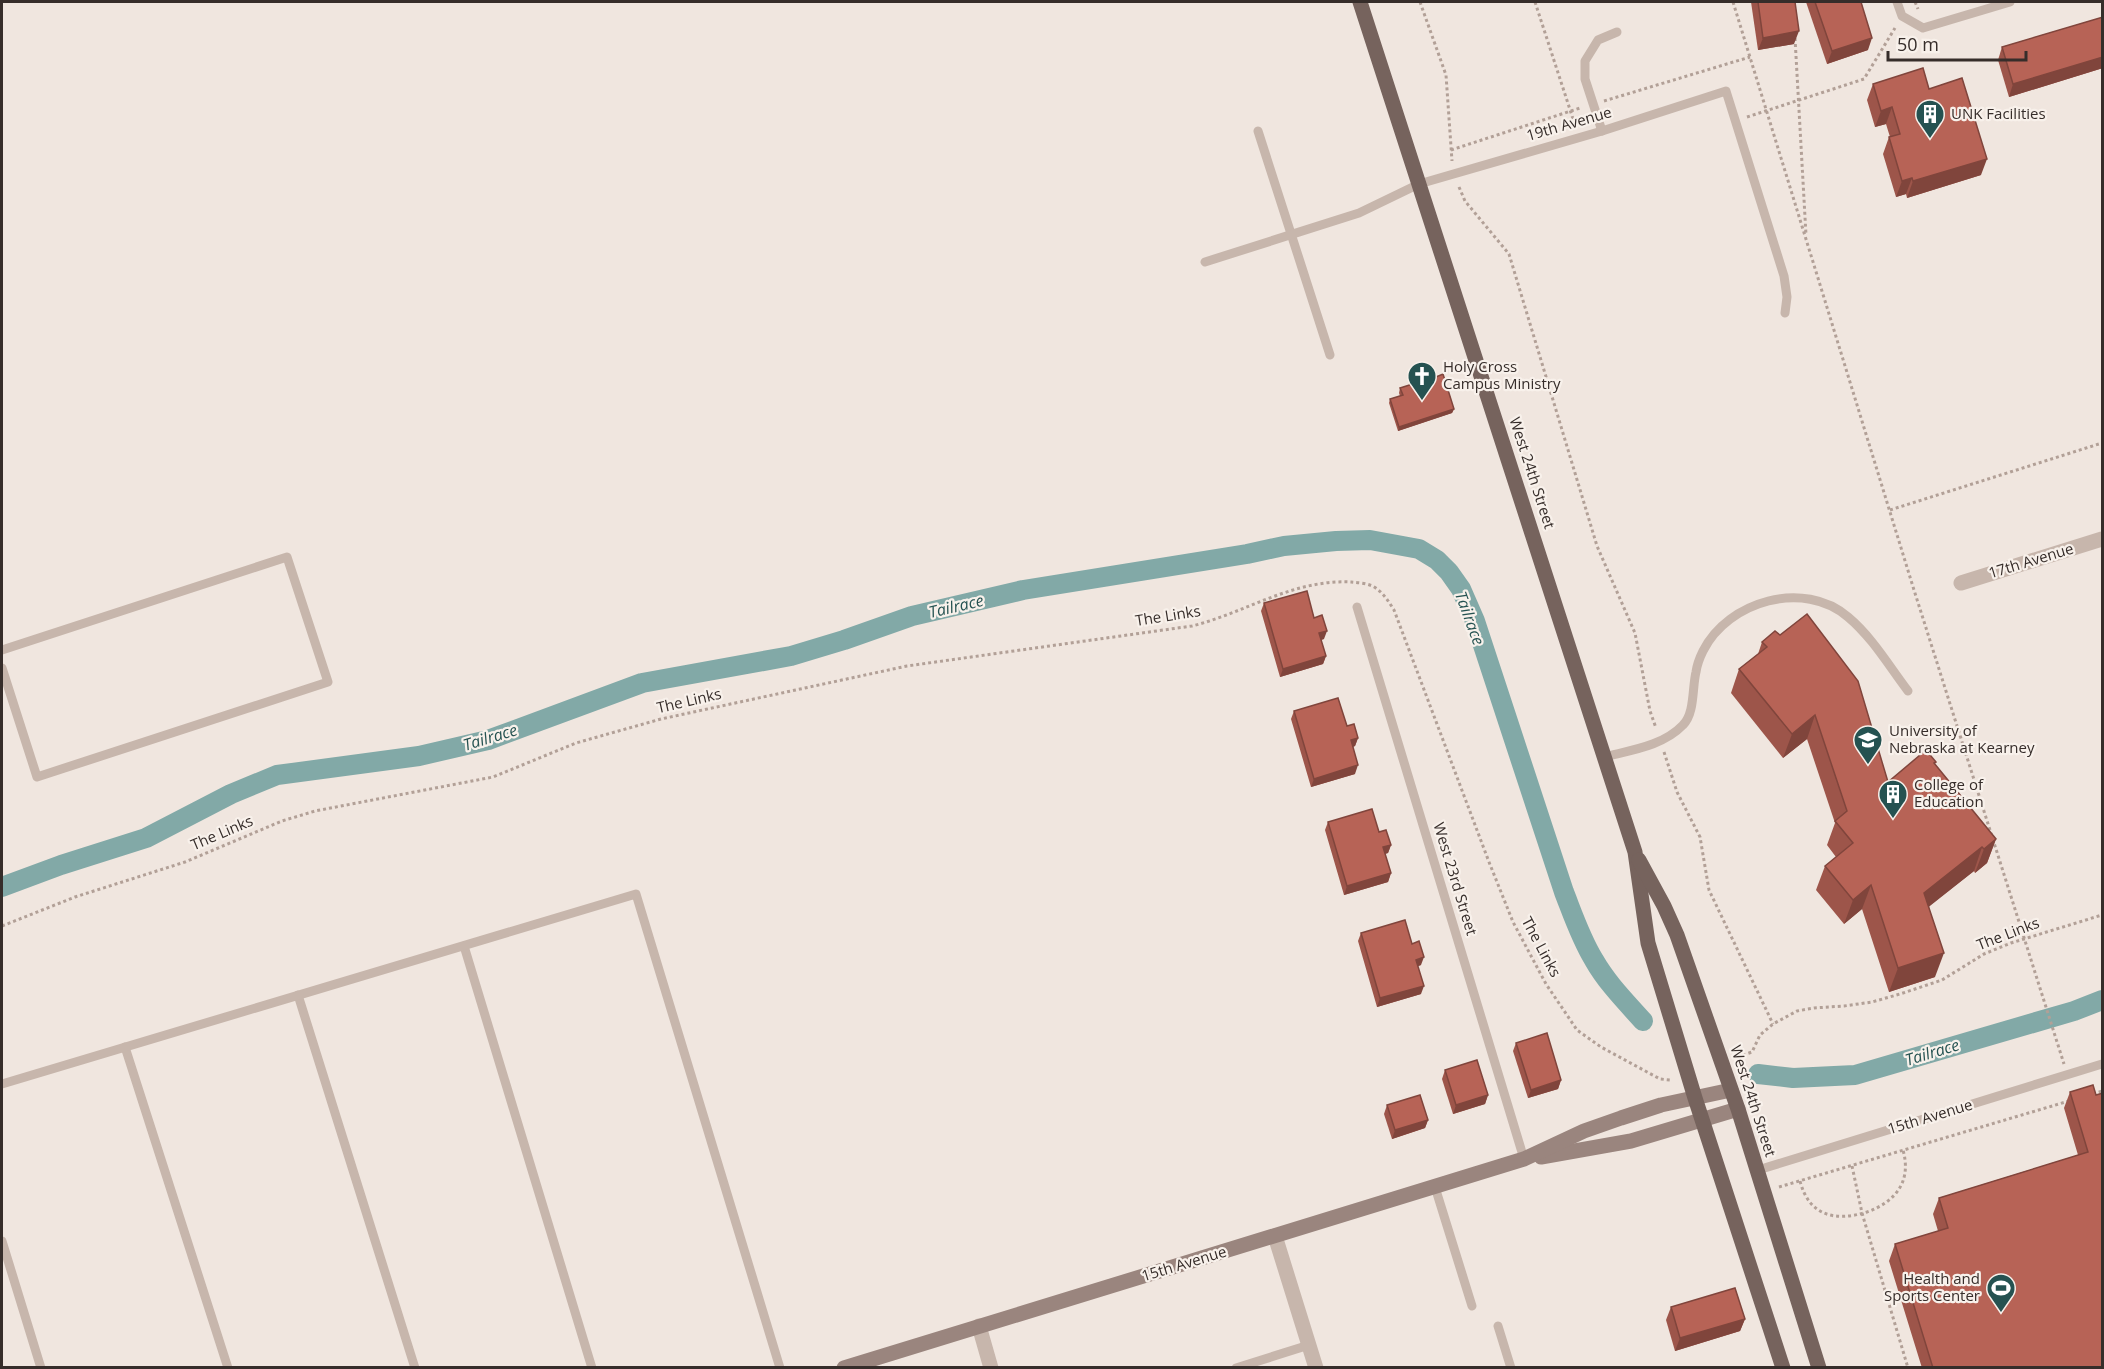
<svg xmlns="http://www.w3.org/2000/svg" width="2104" height="1369" viewBox="0 0 2104 1369" font-family="'Open Sans',sans-serif">
	<style>
		.lines { fill: none; stroke-linecap: round; stroke-linejoin: round }
		.canal { stroke: #82a9a7; stroke-width: 20 }
		.path { stroke: #b2a097; stroke-width: 3; stroke-dasharray: 3 3; stroke-linecap: butt }
		.lane { stroke: #c7b6ac; stroke-width: 9 }
		.street { stroke: #c7b6ac; stroke-width: 15 }
		.secondary { stroke: #9a857e; stroke-width: 15 }
		.primary { stroke: #76635d; stroke-width: 15 }
		.wall { fill: #9d554a }
		.shaded-wall { fill: #80453c }
		.building { fill: #b76356; stroke: #80453c; stroke-width: 1.5 }
		.labels { text-anchor: middle; stroke-width: 4.5; stroke-linejoin: round; paint-order: stroke }
		.poi-label { font-size: 15px; fill: #362d2a; stroke: #f8f1eb; text-anchor: start }
		.street-label { font-size: 15px; fill: #362d2a; stroke: #f8f1eb }
		.water-label { font-size: 16px; font-style: italic; fill: #255251; stroke: #f8f1eb }
	</style>
	<rect width="100%" height="100%" fill="#f0e6df"/>
	<g class="lines">
		<g class="canal">
			<path d="M2 887 61 865 146 838 231 794 277 775 419 756 488 740 642 683 791 656 844 640 912 616 1023 590 1247 554 1284 546 1336 541 1370 540 1419 549 1437 560 1449 572 1461 589 1475 621 1564 892C1573 915 1581 939 1594 960 1607 983 1626 1002 1643 1021"/>
			<polyline points="1758,1074 1793,1078 1855,1075 2074,1011 2102,1000"/>
		</g>
		<g class="path">
			<polyline points="1420,2 1446,75 1452,161"/>
			<polyline points="1535,2 1575,125"/>
			<polyline points="1733,2 1914,590 2064,1064"/>
			<polyline points="1915,2 1918,9"/>
			<polyline points="1795,38 1806,235"/>
			<polyline points="1604,101 1750,57"/>
			<polyline points="1747,117 1864,79 1895,28"/>
			<polyline points="1451,150 1580,108"/>
			<polyline points="1459,187 1465,201 1509,254 1597,546 1635,633 1650,711 1656,728"/>
			<polyline points="1890,510 2102,443"/>
			<polyline points="1664,752 1677,792 1700,837 1709,890 1773,1024"/>
			<path d="M2 926 75 897 185 862 282 821 315 811 493 777 576 743 661 719 907 666 1192 626C1245 613 1293 579 1351 582 1359 583 1370 583 1377 589 1384 594 1389 602 1394 610L1489 862 1513 922 1546 984 1577 1030 1601 1047 1660 1079 1670 1080 1671 1079"/>
			<polyline points="1737,1057 1752,1052 1760,1035 1773,1024 1797,1011 1814,1008 1844,1006 1872,1002 1900,994 1942,980 1984,954 2011,943 2102,915"/>
			<polyline points="2093,1094 2102,1091"/>
			<polyline points="1852,1166 1862,1213 1908,1368"/>
			<path d="M1800 1181C1809 1216 1835 1222 1867 1212 1895 1202 1912 1182 1903 1150"/>
			<polyline points="1779,1187 2069,1101"/>
		</g>
		<g class="lane">
			<polyline points="1897,2 1902,16 1923,28 2010,2"/>
			<polyline points="1258,131 1330,355"/>
			<polyline points="1602,131 1585,79 1585,61 1598,40 1617,32"/>
			<polyline points="1205,262 1359,213 1419,184 1602,131 1726,91 1784,276 1787,297 1785,313"/>
			<polyline points="1357,607 1524,1159"/>
			<polyline points="2,650 287,557 328,682 37,777 2,668"/>
			<path d="M1604 757C1631 750 1663 746 1683 725 1695 713 1692 688 1696 672 1697 665 1700 657 1703 651 1728 601 1804 579 1848 617 1872 637 1889 666 1908 691"/>
			<polyline points="464,946 592,1368"/>
			<polyline points="298,995 415,1368"/>
			<polyline points="125,1047 228,1368"/>
			<polyline points="2,1084 636,894 780,1368"/>
			<polyline points="1758,1170 2102,1064"/>
			<polyline points="1435,1187 1472,1306"/>
			<polyline points="2,1241 41,1368"/>
			<polyline points="1498,1326 1511,1368"/>
			<polyline points="1236,1368 1309,1345"/>
		</g>
		<g class="street">
			<polyline points="1961,583 2102,539"/>
			<polyline points="1275,1236 1316,1368"/>
			<polyline points="979,1326 991,1368"/>
		</g>
		<g class="secondary">
			<polyline points="1541,1157 1631,1141 1738,1109"/>
			<polyline points="844,1368 1524,1159 1584,1131 1621,1118 1661,1105 1731,1090"/>
		</g>
		<g class="primary">
			<polyline points="1360,2 1635,852 1648,943 1695,1098 1783,1368"/>
			<polyline points="1639,860 1664,906 1677,935 1738,1109 1819,1368"/>
		</g>
	</g>
	<g class="wall">
		<polygon points="1751,2 1795,2 1794,44 1758,50"/>
		<polygon points="1806,2 1861,2 1868,50 1827,64"/>
		<polygon points="2103,17 2103,68 2009,97 1998,60 2002,47"/>
		<polygon points="1873,84 1929,89 1981,175 1907,198 1906,194 1896,197 1883,154 1889,137 1890,137 1886,124 1875,127 1867,100"/>
		<polygon points="1417,376 1436,377 1454,409 1452,413 1398,431 1389,403 1390,399 1400,396 1399,393 1400,388 1416,383 1416,380"/>
		<polygon points="1264,603 1314,618 1324,639 1321,640 1326,656 1323,664 1280,677 1261,611"/>
		<polygon points="1762,642 1888,782 1936,762 1935,764 1996,839 1987,863 1975,873 1974,871 1929,906 1935,977 1889,992 1862,909 1844,924 1816,890 1825,866 1836,857 1827,845 1835,823 1807,739 1783,758 1731,693 1739,669 1758,654"/>
		<polygon points="1294,711 1347,726 1358,738 1355,746 1353,747 1355,774 1311,787 1291,719"/>
		<polygon points="1328,822 1379,832 1391,845 1388,853 1385,854 1391,873 1388,882 1344,895 1325,830"/>
		<polygon points="1361,933 1412,944 1421,965 1418,966 1421,994 1377,1007 1358,941"/>
		<polygon points="1516,1043 1561,1080 1558,1089 1528,1098 1513,1051"/>
		<polygon points="1445,1070 1488,1095 1485,1104 1453,1114 1442,1079"/>
		<polygon points="2093,1085 2103,1368 1922,1368 1889,1261 1895,1244 1938,1231 1933,1214 1939,1198 2078,1155 2064,1108 2070,1092"/>
		<polygon points="1387,1105 1428,1120 1425,1128 1392,1139 1384,1114"/>
		<polygon points="1671,1307 1745,1319 1740,1331 1675,1351 1666,1320"/>
	</g>
	<g class="shaded-wall">
		<polygon points="1799,31 1794,44 1758,50 1763,38"/>
		<polygon points="1872,38 1868,50 1827,64 1832,51"/>
		<polygon points="2103,57 2103,68 2009,97 2013,84"/>
		<polygon points="1892,107 1886,124 1875,127 1881,111"/>
		<polygon points="1987,159 1981,175 1907,198 1913,181"/>
		<polygon points="1912,178 1906,194 1896,197 1902,181"/>
		<polygon points="1454,409 1452,413 1398,431 1399,427"/>
		<polygon points="1327,631 1324,639 1316,641 1319,633"/>
		<polygon points="1326,656 1323,664 1280,677 1283,669"/>
		<polygon points="1815,715 1807,739 1783,758 1792,734"/>
		<polygon points="1358,738 1355,746 1348,748 1351,740"/>
		<polygon points="1358,765 1355,774 1311,787 1314,779"/>
		<polygon points="1996,839 1987,863 1975,873 1984,849"/>
		<polygon points="1391,845 1388,853 1380,855 1383,847"/>
		<polygon points="1982,847 1974,871 1916,917 1924,893"/>
		<polygon points="1391,873 1388,882 1344,895 1347,886"/>
		<polygon points="1871,885 1862,909 1844,924 1853,900"/>
		<polygon points="1944,953 1935,977 1889,992 1898,968"/>
		<polygon points="1424,957 1421,965 1413,968 1416,960"/>
		<polygon points="1424,986 1421,994 1377,1007 1380,998"/>
		<polygon points="1561,1080 1558,1089 1528,1098 1531,1090"/>
		<polygon points="1488,1095 1485,1104 1453,1114 1456,1105"/>
		<polygon points="1428,1120 1425,1128 1392,1139 1395,1130"/>
		<polygon points="1745,1319 1740,1331 1675,1351 1680,1338"/>
	</g>
	<g class="building">
		<polygon points="1758,2 1795,2 1799,31 1763,38"/>
		<polygon points="1815,2 1861,2 1872,38 1832,51"/>
		<polygon points="2103,17 2103,57 2013,84 2002,47"/>
		<polygon points="1923,68 1929,89 1962,78 1987,159 1913,181 1912,178 1902,181 1889,137 1900,134 1892,107 1881,111 1873,84"/>
		<polygon points="1434,371 1436,377 1443,374 1454,409 1399,427 1390,399 1403,395 1400,388 1419,382 1417,376"/>
		<polygon points="1307,591 1314,618 1322,615 1327,631 1319,633 1326,656 1283,669 1264,603"/>
		<polygon points="1807,614 1858,681 1888,782 1926,750 1936,762 1934,763 1996,839 1984,849 1982,847 1924,893 1944,953 1898,968 1871,885 1853,900 1825,866 1853,843 1835,821 1847,811 1815,715 1792,734 1739,669 1767,647 1762,642 1775,631 1780,635"/>
		<polygon points="1338,698 1347,726 1354,724 1358,738 1351,740 1358,765 1314,779 1294,711"/>
		<polygon points="1372,809 1379,832 1386,830 1391,845 1383,847 1391,873 1347,886 1328,822"/>
		<polygon points="1405,920 1412,944 1419,941 1424,957 1416,960 1424,986 1380,998 1361,933"/>
		<polygon points="1547,1033 1561,1080 1531,1090 1516,1043"/>
		<polygon points="1477,1060 1488,1095 1456,1105 1445,1070"/>
		<polygon points="2093,1085 2096,1095 2103,1093 2103,1368 1933,1368 1895,1244 1948,1228 1939,1198 2088,1152 2070,1092"/>
		<polygon points="1420,1095 1428,1120 1395,1130 1387,1105"/>
		<polygon points="1735,1288 1745,1319 1680,1338 1671,1307"/>
	</g>
	<defs>
		<g id="building-pin" transform="scale(1.5)"><path d="M0 17L-7.5 6A9.5 9.5 0 1 1 7.5 6Z" fill="#255251" stroke="#f8f1eb"/><path d="M-4-6H4V6H1V3H-1V6H-4ZM-2.5-4.3h1.7v1.8h-1.7ZM.8-4.3h1.7v1.8H.8ZM-2.5-1h1.7V.8h-1.7ZM.8-1h1.7V.8H.8Z" fill="#fff"/></g>
		<g id="church-pin" transform="scale(1.5)"><path d="M0 17L-7.5 6A9.5 9.5 0 1 1 7.5 6Z" fill="#255251" stroke="#f8f1eb"/><path d="M-1.2-6h2.4v3.5h3.3v2.4h-3.3V6h-2.4V-.1h-3.3v-2.4h3.3Z" fill="#fff"/></g>
		<g id="university-pin" transform="scale(1.5)"><path d="M0 17L-7.5 6A9.5 9.5 0 1 1 7.5 6Z" fill="#255251" stroke="#f8f1eb"/><path d="M0-5L7-2L0 1L-7-2ZM-4 1L0 2.5L4 1V4Q0 6-4 4Z" fill="#fff"/></g>
		<g id="stadium-pin" transform="scale(1.5)"><path d="M0 17L-7.5 6A9.5 9.5 0 1 1 7.5 6Z" fill="#255251" stroke="#f8f1eb"/><path d="M0-5a6.5 5 0 1 0 0 10a6.5 5 0 1 0 0-10ZM-3.5-1.8h7v3.6h-7Z" fill="#fff"/></g>
	</defs>
	<g fill-rule="evenodd">
		<use href="#building-pin" x="1930" y="114"/>
		<use href="#church-pin" x="1422" y="376"/>
		<use href="#university-pin" x="1868" y="740"/>
		<use href="#building-pin" x="1893" y="794"/>
		<use href="#stadium-pin" x="2001" y="1288"/>
	</g>
	<g class="labels">
		<g class="poi-label">
			<text x="1951" y="119">UNK Facilities</text>
			<text x="1443" y="372">Holy Cross<tspan x="1443" dy="17">Campus Ministry</tspan></text>
			<text x="1889" y="736">University of<tspan x="1889" dy="17">Nebraska at Kearney</tspan></text>
			<text x="1914" y="790">College of<tspan x="1914" dy="17">Education</tspan></text>
			<text x="1980" y="1284" text-anchor="end">Health and<tspan x="1980" dy="17">Sports Center</tspan></text>
		</g>
		<g class="street-label">
			<text transform="translate(1569 124) rotate(-16)" y="5">19th Avenue</text>
			<text transform="translate(1532 473) rotate(72)" y="5">West 24th Street</text>
			<text transform="translate(2031 561) rotate(-17)" y="5">17th Avenue</text>
			<text transform="translate(1168 616) rotate(-9)" y="5">The Links</text>
			<text transform="translate(689 701) rotate(-13)" y="5">The Links</text>
			<text transform="translate(222 833) rotate(-23)" y="5">The Links</text>
			<text transform="translate(1455 879) rotate(73)" y="5">West 23rd Street</text>
			<text transform="translate(2008 934) rotate(-21)" y="5">The Links</text>
			<text transform="translate(1541 947) rotate(62)" y="5">The Links</text>
			<text transform="translate(1753 1101) rotate(72)" y="5">West 24th Street</text>
			<text transform="translate(1930 1117) rotate(-17)" y="5">15th Avenue</text>
			<text transform="translate(1184 1264) rotate(-17)" y="5">15th Avenue</text>
		</g>
		<g class="water-label">
			<text transform="translate(956 606) rotate(-13)" y="6">Tailrace</text>
			<text transform="translate(1470 618) rotate(70)" y="6">Tailrace</text>
			<text transform="translate(490 737) rotate(-17)" y="6">Tailrace</text>
			<text transform="translate(1932 1052) rotate(-17)" y="6">Tailrace</text>
		</g>
	</g>
	<rect width="2104" height="1369" fill="none" stroke="#362d2a" stroke-width="6"/>
	<path d="M1888 51v9h138v-9" fill="none" stroke="#362d2a" stroke-width="3"/>
	<text x="1897" y="51" font-size="18" fill="#362d2a" stroke="#f8f1eb" stroke-width="4.5" paint-order="stroke">50 m</text>
</svg>
